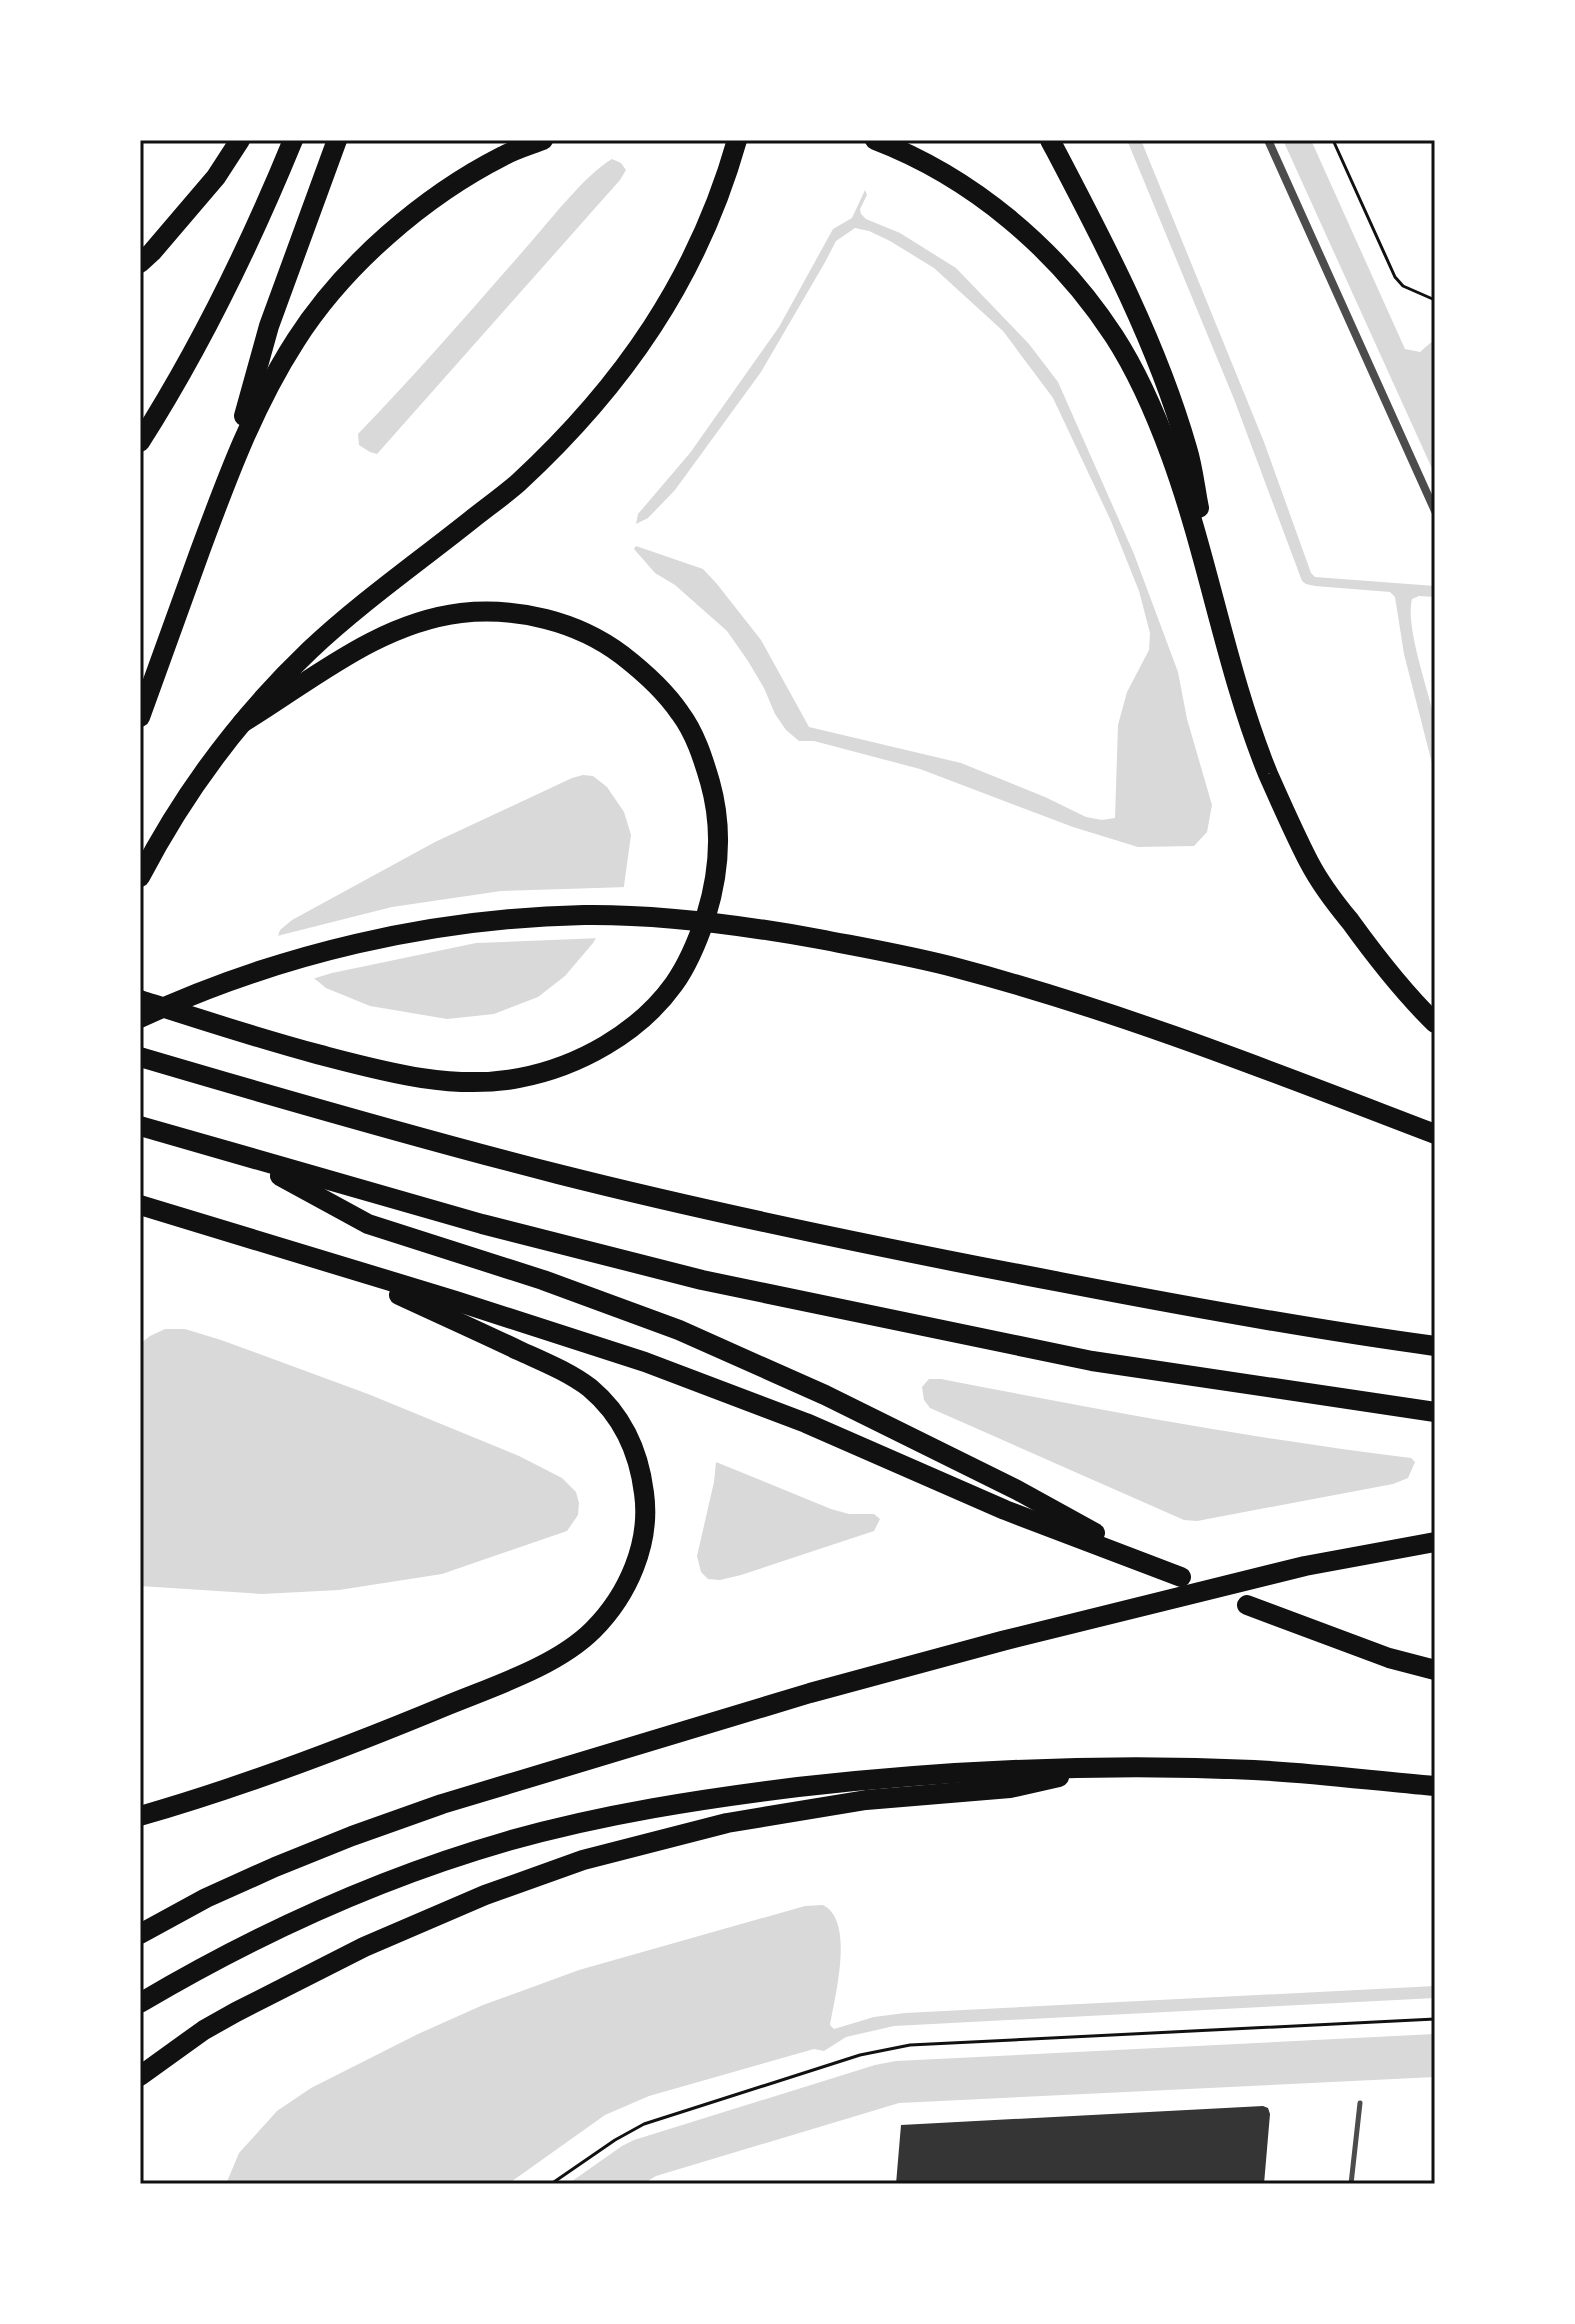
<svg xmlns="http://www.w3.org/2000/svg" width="1575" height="2324" viewBox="0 0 1575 2324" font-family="Karla,sans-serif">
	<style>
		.water { fill: #d9d9d9 }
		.pier { fill: #fff }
		.building { fill: #353535 }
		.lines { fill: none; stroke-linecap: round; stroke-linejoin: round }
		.path { stroke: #111; stroke-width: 3 }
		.service { stroke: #4c4c4c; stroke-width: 5 }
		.minor { stroke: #4c4c4c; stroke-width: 8 }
		.motorway { stroke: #111; stroke-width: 20 }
		.neatline { fill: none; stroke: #111; stroke-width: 3 }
	</style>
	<rect width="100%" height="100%" fill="#fff"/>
	<g class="water">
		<path d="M1127 140H1141L1264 442 1311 573 1315 577 1435 586V597L1419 596 1412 599C1405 627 1428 688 1434 718 1438 736 1435 756 1435 775L1404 654 1395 597 1390 592 1315 586 1306 584 1302 581 1234 399Z"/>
		<polygon points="1283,140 1311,140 1405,349 1420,352 1435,339 1435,475"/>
		<path d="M612 159 621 163 626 170 620 180 377 454 370 452 359 445 358 434C418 372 474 307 531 242 551 219 587 173 612 159Z"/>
		<polygon points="865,190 867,195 860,209 861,214 866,219 900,233 956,268 1029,344 1058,382 1134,554 1178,672 1187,719 1212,805 1207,832 1194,846 1138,847 1073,827 920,769 814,741 799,741 786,730 775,714 764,688 748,661 727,631 675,585 655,573 634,549 636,546 703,569 717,584 761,640 809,727 961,763 1045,797 1086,817 1102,820 1115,818 1118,725 1127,692 1149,650 1150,633 1139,591 1111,521 1053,398 1003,331 934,268 890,241 869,231 855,228 836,241 824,264 761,372 675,490 648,518 636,524 638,514 690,453 779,327 833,229 852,218"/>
		<polygon points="583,775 593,776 607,787 624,812 631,835 623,893 593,943 565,976 538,997 494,1014 447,1019 370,1006 326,988 288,957 277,939 280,930 292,920 435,842 572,778"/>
		<polygon points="165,1329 185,1329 221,1340 368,1394 519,1456 562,1478 576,1492 579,1503 578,1515 567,1531 442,1574 339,1590 262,1594 140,1586 140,1344 150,1336"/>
		<path d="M929 1379H941C1097 1409 1253 1439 1411 1458L1415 1462 1408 1478 1393 1484 1197 1521 1184 1520 930 1408 924 1400 922 1387Z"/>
		<polygon points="716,1462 831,1509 849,1514 874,1514 880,1519 874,1531 741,1575 720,1580 708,1579 701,1572 697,1556 714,1482"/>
		<path d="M823 1905C855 1921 835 1995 830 2025L834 2029 874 2017 905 2013 1435 1986V1998L894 2026 846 2037 824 2051 814 2049 649 2096 605 2115 508 2184H226L239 2153 277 2111 311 2088 418 2034 483 2005 579 1970 805 1906Z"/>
		<polygon points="1435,2034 1435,2077 899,2103 656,2176 643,2184 568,2184 622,2146 634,2140 875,2065 896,2061"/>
	</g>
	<polygon class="pier" points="628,887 627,895 601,938 476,943 332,973 309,980 285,960 276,949 273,940 273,937 392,907 501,891"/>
	<polygon class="building" points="1263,2106 1268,2108 1270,2114 1264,2184 896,2184 901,2125"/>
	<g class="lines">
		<g class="path">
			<polyline points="1333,140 1395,277 1403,286 1435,300"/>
			<polyline points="140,2181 143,2184"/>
			<polyline points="551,2184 615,2140 644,2124 860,2055 910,2045 1435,2019"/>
		</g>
		<polyline class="service" points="1351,2184 1360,2103"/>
		<polyline class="minor" points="1268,140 1435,511"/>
		<g class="motorway">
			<path d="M875 140C972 177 1057 249 1114 336 1138 373 1156 415 1171 456 1209 560 1226 671 1268 774 1281 803 1294 833 1309 862 1320 883 1335 903 1350 921 1376 957 1403 992 1435 1023"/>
			<path d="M1050 140C1102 239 1156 340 1187 448 1193 467 1195 488 1199 508"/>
			<polyline points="140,263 152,252 216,177 240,140"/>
			<polyline points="244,416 269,326 337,140"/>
			<path d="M140 442C201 346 250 245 293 140"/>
			<path d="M140 717C160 661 180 606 200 551 227 478 254 405 296 340 344 265 424 196 503 156 516 149 530 145 543 140"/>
			<path d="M140 877C184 792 241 716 310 650 360 603 417 563 471 520 486 508 503 496 518 483 623 386 698 278 737 140"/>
			<path d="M140 1000C199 1019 257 1038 317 1054 382 1071 452 1091 519 1078 578 1067 639 1033 674 984 689 963 698 940 706 916 720 871 723 828 710 782 703 758 695 733 680 713 665 691 644 672 622 655 577 621 517 607 461 613 378 623 311 681 242 723"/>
			<path d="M140 1018C278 954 432 918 584 915 662 914 742 925 819 939 865 948 912 956 957 968 1120 1011 1278 1074 1435 1134"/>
			<path d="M140 1057C279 1098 417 1138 558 1174 724 1216 892 1250 1060 1282 1184 1306 1309 1329 1435 1346"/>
			<polyline points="140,1126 482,1224 702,1280 1092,1361 1435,1412"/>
			<polyline points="280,1176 368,1224 543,1280 679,1330 825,1395 1017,1490 1095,1533"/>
			<polyline points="140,1205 456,1301 645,1362 806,1423 1005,1510 1181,1577"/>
			<polyline points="1247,1605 1389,1658 1435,1670"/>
			<path d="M140 1816C245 1786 347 1747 448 1705 494 1686 557 1666 593 1630 628 1595 651 1543 644 1493 639 1452 622 1415 590 1388 569 1372 544 1362 520 1351 480 1332 440 1314 399 1295"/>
			<polyline points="140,1934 206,1898 275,1867 352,1836 442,1804 810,1693 1002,1641 1305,1566 1435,1542"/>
			<path d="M140 2003C255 1935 379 1878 508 1841 603 1814 701 1799 798 1787 950 1770 1102 1763 1254 1770 1315 1773 1375 1781 1435 1786"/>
			<polyline points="140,2076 204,2030 236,2012 364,1947 485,1895 583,1860 727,1823 866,1800 1010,1788 1059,1777"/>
		</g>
	</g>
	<rect width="1575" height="2324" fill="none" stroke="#ffffff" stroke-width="284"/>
	<rect x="142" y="142" width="1291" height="2040" class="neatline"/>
</svg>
